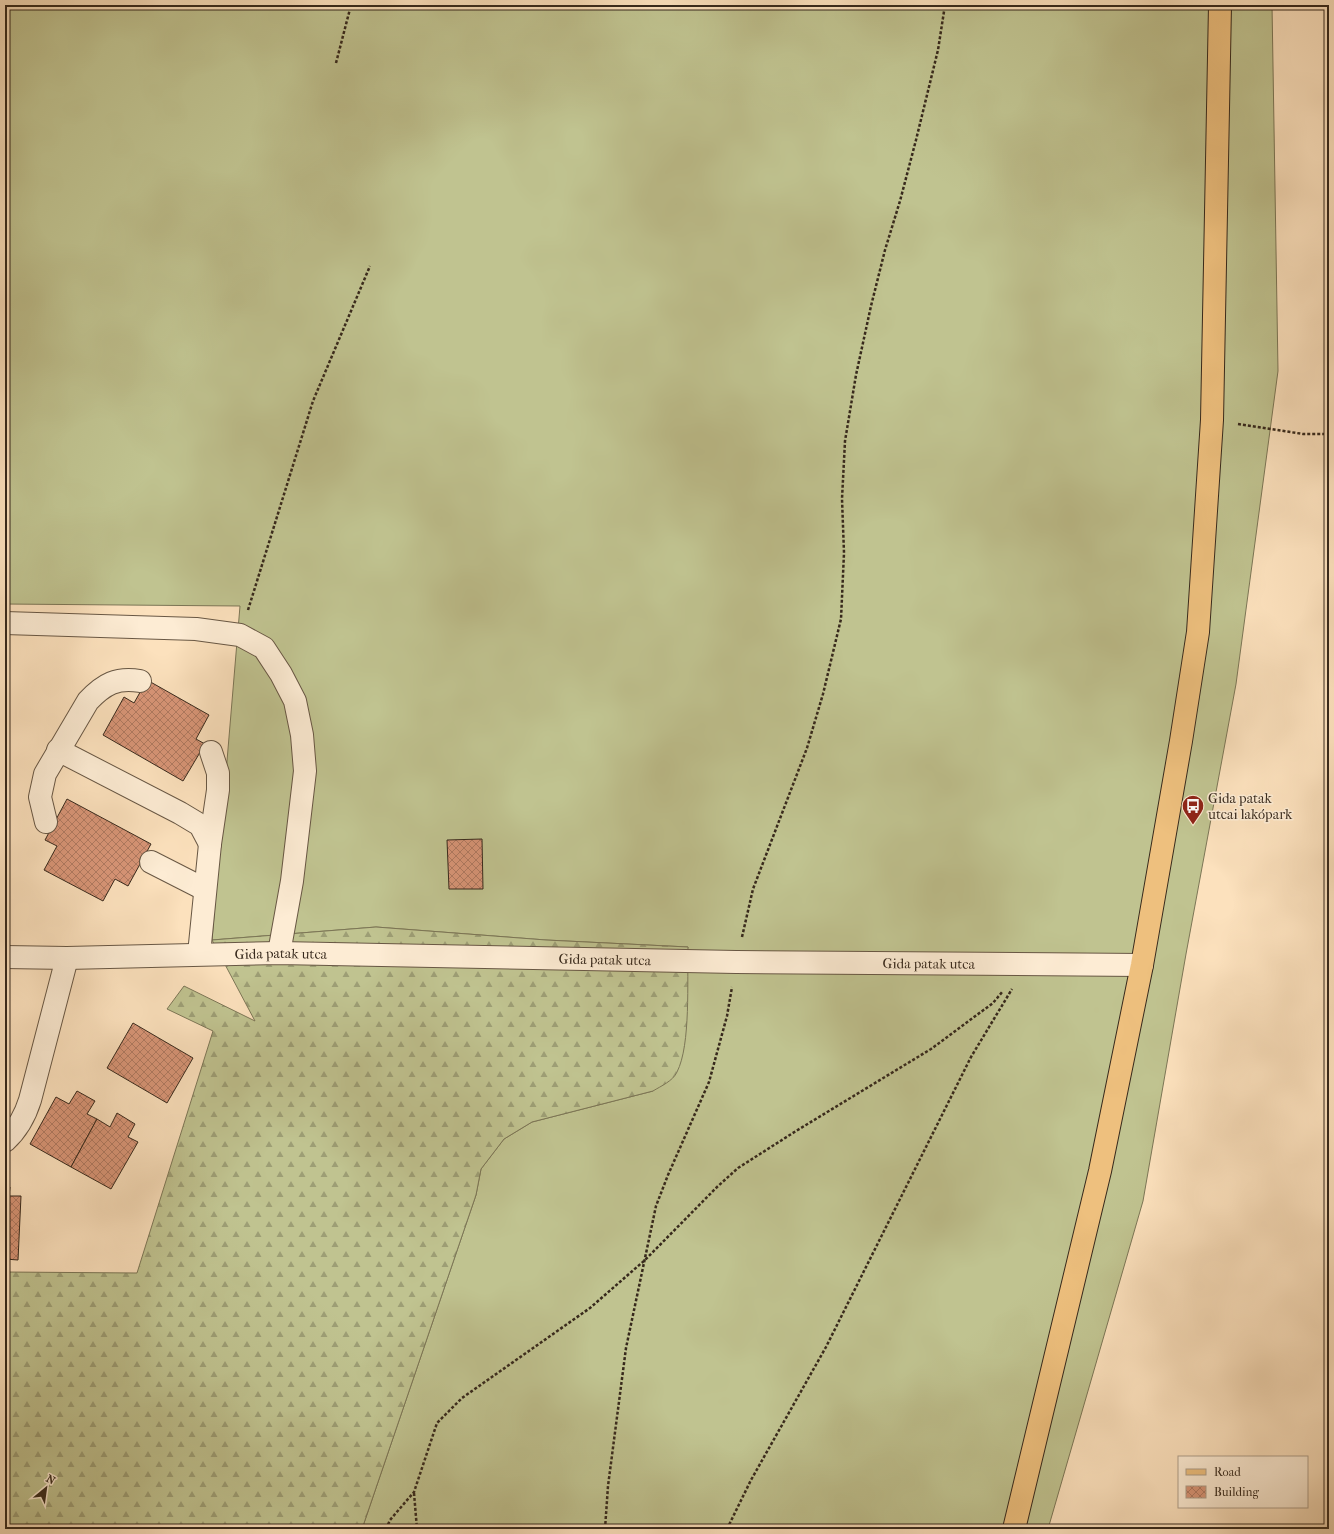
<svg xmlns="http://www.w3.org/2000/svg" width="1334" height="1534" viewBox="0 0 1334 1534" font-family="'IM FELL French Canon',serif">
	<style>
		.grass { fill: #c0c390; stroke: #7c7656 }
		.forest { fill: url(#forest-firs); stroke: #7c7656 }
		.building { fill: url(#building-cross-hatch); stroke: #37291c }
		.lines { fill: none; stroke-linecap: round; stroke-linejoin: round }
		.minor-casing { stroke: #685744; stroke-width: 24 }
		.major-casing { stroke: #37291c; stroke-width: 24 }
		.path { stroke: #37291c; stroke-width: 2.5; stroke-dasharray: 3 2; stroke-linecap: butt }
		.minor { stroke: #fdecd4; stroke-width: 22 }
		.major { stroke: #eec07e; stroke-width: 22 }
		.labels { text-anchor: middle; stroke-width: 3; stroke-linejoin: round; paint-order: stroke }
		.poi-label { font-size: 14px; fill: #37291c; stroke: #fdecd4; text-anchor: start }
		.street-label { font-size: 14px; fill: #37291c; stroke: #fdecd4 }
	</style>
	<defs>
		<pattern id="forest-firs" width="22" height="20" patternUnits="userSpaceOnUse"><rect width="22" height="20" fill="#c0c390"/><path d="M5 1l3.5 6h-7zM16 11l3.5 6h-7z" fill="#9d9e75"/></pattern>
		<pattern id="building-cross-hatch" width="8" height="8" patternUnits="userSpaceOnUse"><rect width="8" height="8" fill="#d89577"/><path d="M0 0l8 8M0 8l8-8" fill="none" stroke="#b07a61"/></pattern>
	</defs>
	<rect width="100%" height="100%" fill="#fce1bd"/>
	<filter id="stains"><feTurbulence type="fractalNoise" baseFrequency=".005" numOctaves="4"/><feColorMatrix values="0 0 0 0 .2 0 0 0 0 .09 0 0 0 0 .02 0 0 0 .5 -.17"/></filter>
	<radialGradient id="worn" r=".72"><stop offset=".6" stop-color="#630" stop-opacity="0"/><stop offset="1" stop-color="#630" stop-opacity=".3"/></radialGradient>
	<polygon class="grass" points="5,5 1272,5 1278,371 1236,684 1186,954 1143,1201 1048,1529 362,1529 476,1195 481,1169 504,1139 532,1122 653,1091 688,947 546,940 376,927 212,940 240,606 5,604"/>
	<path class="forest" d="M376 927 546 940 688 947C687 979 691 1045 677 1072 673 1081 661 1086 653 1091L532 1122 504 1139 481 1169 476 1195 362 1529H5V1272L137 1273 213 1031 167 1009 184 986 255 1021 212 940Z"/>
	<g class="building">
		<polygon points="147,680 209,715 196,739 205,744 183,781 103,735 124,697 134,703"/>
		<polygon points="67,799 151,844 128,886 115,879 103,901 44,870 57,846 45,840"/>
		<polygon points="482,839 483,889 449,889 447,840"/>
		<polygon points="133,1023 193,1058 167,1103 107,1068"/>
		<polygon points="77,1091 95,1101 87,1114 97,1119 71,1167 30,1144 56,1097 69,1104"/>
		<polygon points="117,1113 135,1124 128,1137 138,1142 111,1189 71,1167 97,1119 110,1127"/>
		<polygon points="5,1186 10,1187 9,1196 21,1196 18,1260 5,1259"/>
	</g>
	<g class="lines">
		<g class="minor-casing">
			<g id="minor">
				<polyline points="5,623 196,629 240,635 264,648 281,674 295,701 302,735 305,771 292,881 279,953"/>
				<polyline points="58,750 180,813 200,825 210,844"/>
				<path d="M46 822 40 797 45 774 88 701C104 684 117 677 140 681"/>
				<polyline points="151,862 204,889"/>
				<polyline points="199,954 210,844 218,790 218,773 211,752"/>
				<path id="s1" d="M5 957 67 958 279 953 736 962 1142 965"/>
				<path d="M5 1141C17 1130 25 1116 30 1100L67 958"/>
			</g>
		</g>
		<g class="major-casing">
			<polyline id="major" points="1014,1529 1100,1171 1142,965 1181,741 1198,632 1212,420 1220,5"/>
		</g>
		<g class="path">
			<polyline points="336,63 351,5"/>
			<polyline points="1238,424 1303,434 1329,434"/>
			<polyline points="248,610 313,401 370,266"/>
			<polyline points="742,937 753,889 807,748 823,694 841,619 844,553 842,499 845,441 856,375 871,306 885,250 900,201 916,140 938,50 945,5"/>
			<polyline points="414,1493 417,1529"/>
			<polyline points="386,1529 390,1520 414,1492 437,1423 462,1398 590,1308 645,1260 717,1187 738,1168 796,1131 931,1049 993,1003 1003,991"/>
			<polyline points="605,1529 608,1486 626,1348 656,1206 668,1175 709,1082 727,1016 732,987"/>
			<polyline points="727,1529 751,1480 826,1347 971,1057 1012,989"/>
		</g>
		<use href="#minor" class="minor"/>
		<use href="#major" class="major"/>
	</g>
	<defs>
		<g id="bus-pin" transform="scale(1.15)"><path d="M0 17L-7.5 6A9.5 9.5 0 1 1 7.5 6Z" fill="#8f2418" stroke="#fdecd4"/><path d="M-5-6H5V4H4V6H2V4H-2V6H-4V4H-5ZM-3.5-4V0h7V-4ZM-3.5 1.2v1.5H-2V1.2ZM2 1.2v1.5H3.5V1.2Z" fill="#fff"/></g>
	</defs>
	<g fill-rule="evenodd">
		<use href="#bus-pin" x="1193" y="806"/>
	</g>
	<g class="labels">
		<g class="poi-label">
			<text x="1208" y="803">Gida patak<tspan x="1208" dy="16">utcai lakópark</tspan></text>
		</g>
		<g class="street-label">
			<text dy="5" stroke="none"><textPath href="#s1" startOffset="276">Gida patak utca</textPath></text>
			<text dy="5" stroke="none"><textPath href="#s1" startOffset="600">Gida patak utca</textPath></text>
			<text dy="5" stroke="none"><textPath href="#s1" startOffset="924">Gida patak utca</textPath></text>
		</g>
	</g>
	<rect width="1334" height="1534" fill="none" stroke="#fce1bd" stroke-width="20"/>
	<rect x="6" y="6" width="1322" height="1522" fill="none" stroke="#37291c" stroke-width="2"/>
	<rect x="10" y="10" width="1314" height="1514" fill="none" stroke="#37291c"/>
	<rect x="1178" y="1456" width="130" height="52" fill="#fdecd4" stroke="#ae9e8a"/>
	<rect x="1186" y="1469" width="20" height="6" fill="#eec07e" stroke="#ae9e8a"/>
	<text x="1214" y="1476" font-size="12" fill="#37291c">Road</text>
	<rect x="1186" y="1486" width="20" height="12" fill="url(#building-cross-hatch)" stroke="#ae9e8a"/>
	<text x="1214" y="1496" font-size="12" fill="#37291c">Building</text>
	<g transform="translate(46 1488) rotate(29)" stroke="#fdecd4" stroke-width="3" paint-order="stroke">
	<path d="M0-3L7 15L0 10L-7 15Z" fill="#37291c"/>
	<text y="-6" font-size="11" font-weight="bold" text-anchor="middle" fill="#37291c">N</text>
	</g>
	<rect width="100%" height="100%" filter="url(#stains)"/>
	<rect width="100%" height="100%" fill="url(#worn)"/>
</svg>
